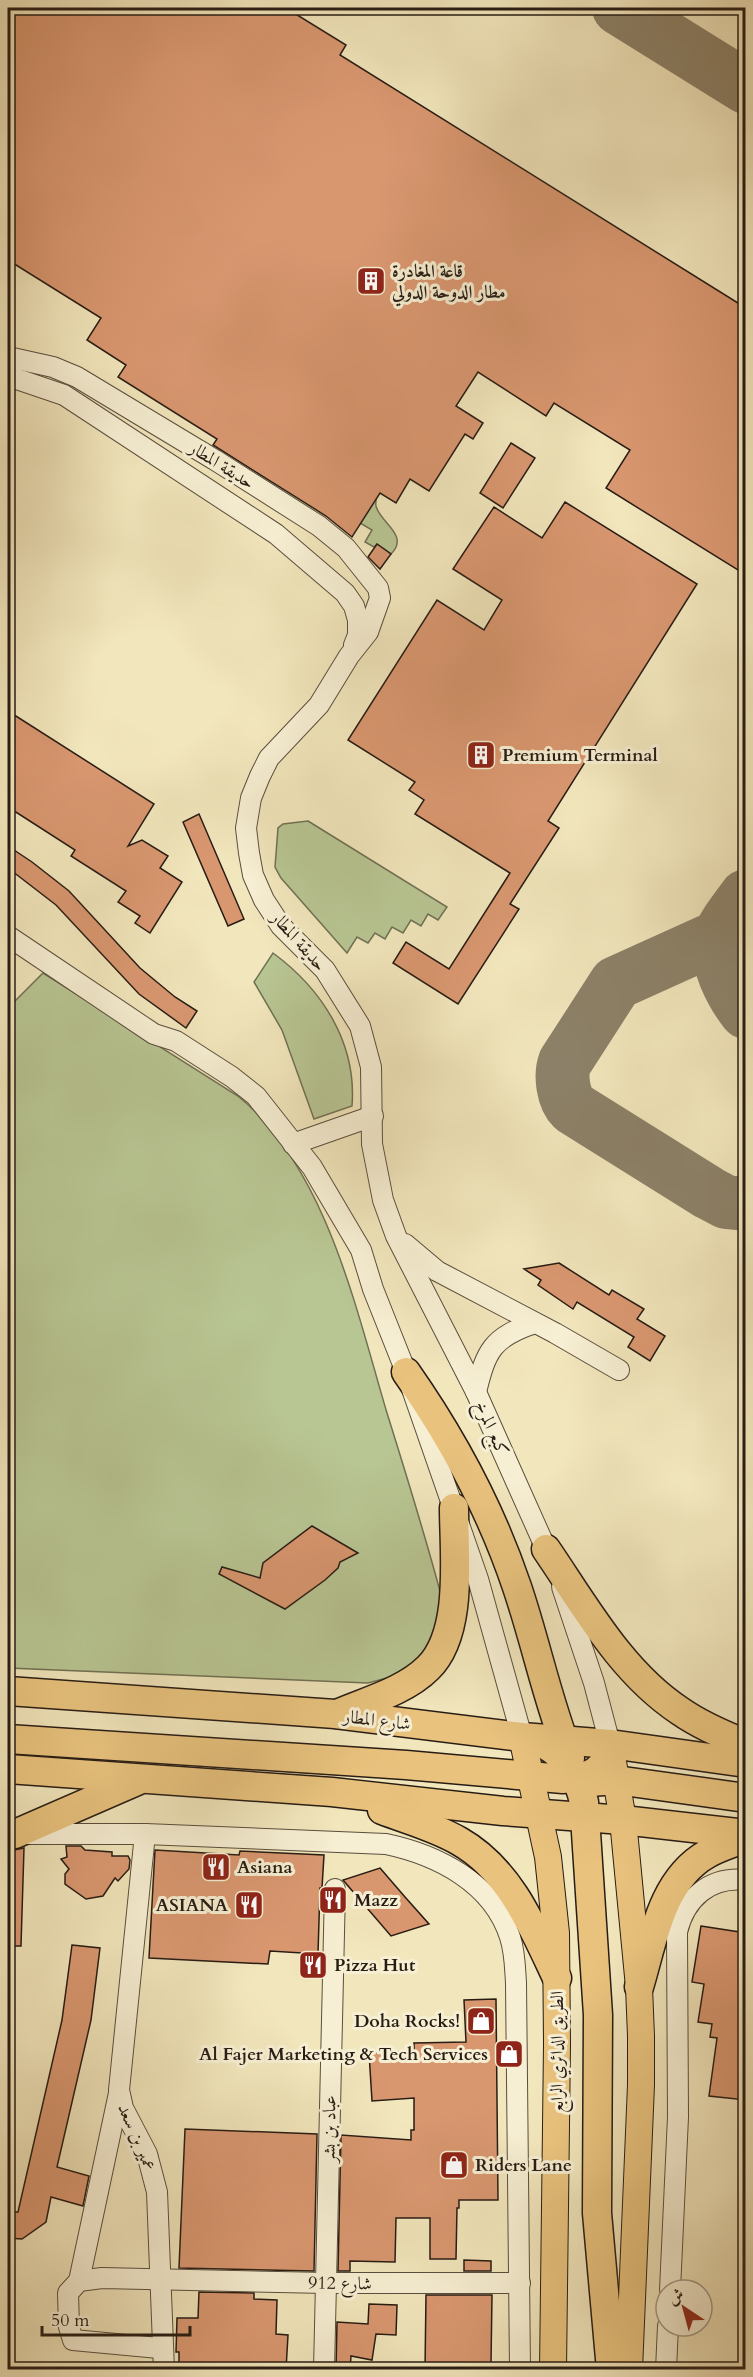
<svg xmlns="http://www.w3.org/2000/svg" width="753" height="2377" viewBox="0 0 753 2377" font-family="Cardo,Amiri,serif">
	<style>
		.green { fill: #b8c693; stroke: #707154; stroke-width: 1.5 }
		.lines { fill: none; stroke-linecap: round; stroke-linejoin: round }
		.taxiway { stroke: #8c8168; stroke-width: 54 }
		.building { fill: #d99770; stroke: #271c14; stroke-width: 1.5 }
		.minor-casing { stroke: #5a4e3e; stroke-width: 22 }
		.major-casing { stroke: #271c14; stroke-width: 28 }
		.highway-casing { stroke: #271c14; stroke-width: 31 }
		.minor { stroke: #f7efd3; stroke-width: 20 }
		.major { stroke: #e9c37e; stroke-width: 26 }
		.highway { stroke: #e9c37e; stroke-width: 28 }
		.labels { text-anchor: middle; stroke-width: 6; stroke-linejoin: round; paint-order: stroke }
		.poi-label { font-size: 18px; font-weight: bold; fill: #271c14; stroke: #f7efd3; text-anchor: start }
		.street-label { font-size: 18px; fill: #271c14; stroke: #f7efd3 }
	</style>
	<rect width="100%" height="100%" fill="#f2e6bc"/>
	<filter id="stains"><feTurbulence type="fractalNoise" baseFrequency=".00333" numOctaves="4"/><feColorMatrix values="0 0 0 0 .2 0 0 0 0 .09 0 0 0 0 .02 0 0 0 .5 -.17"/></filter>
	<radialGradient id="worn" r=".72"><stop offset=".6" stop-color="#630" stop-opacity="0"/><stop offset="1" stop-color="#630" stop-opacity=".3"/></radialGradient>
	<g class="green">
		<path d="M378 491C377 496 375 501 376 506 380 523 410 535 391 554L377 544 374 547 365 542 372 530 360 523Z"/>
		<polygon points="308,821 447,907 438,920 428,914 421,926 411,920 403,933 392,927 385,939 375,933 368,943 357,937 347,953 281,878 275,867 278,828 283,824"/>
		<path d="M273 953C322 989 357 1043 352 1106L314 1119 282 1030 254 982Z"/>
		<path d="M43 973 238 1096C326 1168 356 1309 387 1413 408 1480 429 1547 446 1614L425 1657 398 1675 368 1683 8 1668V1008Z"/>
	</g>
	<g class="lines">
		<g class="taxiway">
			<polyline points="619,8 746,87"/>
			<path d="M746 896C739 906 723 925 720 937 714 961 732 994 746 1012"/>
			<path d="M720 936 616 983 565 1062C560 1075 563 1098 573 1108L709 1193 726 1202 746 1204"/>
		</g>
	</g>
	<g class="building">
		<polygon points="8,8 286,8 346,45 340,55 746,308 746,575 606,488 630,450 554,403 546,416 478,372 456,406 483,423 473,439 465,434 429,491 410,479 396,503 380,493 352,537 326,516 213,445 217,439 118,377 126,365 87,340 101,318 8,260"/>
		<polygon points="511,443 535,458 503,508 480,493"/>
		<polygon points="565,502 697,584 548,821 559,828 510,904 519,909 458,1004 393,963 406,942 449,969 510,873 415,814 424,800 409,790 415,782 348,740 437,600 484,630 502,600 453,569 494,507 542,538"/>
		<polygon points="377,544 391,554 380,569 368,557"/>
		<polygon points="8,711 154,804 128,846 142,840 168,856 160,868 182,882 150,933 135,923 140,916 118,902 126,891 71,856 75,850 8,807"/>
		<polygon points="199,814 244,919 228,926 183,822"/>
		<polygon points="8,846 32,862 69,891 140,968 175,997 197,1011 186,1028 139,994 56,905 8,868"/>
		<polygon points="559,1263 609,1295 612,1290 644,1309 637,1319 665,1336 650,1361 628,1347 634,1337 577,1302 573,1309 538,1285 541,1280 524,1269"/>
		<polygon points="312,1526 358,1553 340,1562 338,1568 325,1580 285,1609 219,1574 222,1567 260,1578 263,1563"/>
		<polygon points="66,1846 81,1846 85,1850 112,1852 112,1856 128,1856 130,1860 129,1869 118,1881 115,1878 103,1896 86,1899 65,1884 65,1874 69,1869 61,1859 67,1857"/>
		<polygon points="8,1848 14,1850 24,1848 21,1946 8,1946"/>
		<polygon points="155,1850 239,1855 240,1851 324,1855 322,1888 320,1888 318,1954 270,1951 268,1964 149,1958"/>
		<polygon points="380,1868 405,1897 429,1924 391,1936 343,1880"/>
		<polygon points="701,1926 746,1933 746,2100 709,2096 717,2038 710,2037 712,2024 698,2022 704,1984 692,1982"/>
		<polygon points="72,1945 100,1948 91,2020 57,2167 89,2176 83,2206 51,2197 46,2222 22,2239 8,2238 8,2212 18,2212 62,2020"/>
		<polygon points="496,1999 498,2200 459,2200 459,2208 457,2208 456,2259 430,2259 430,2218 396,2218 395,2262 350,2261 350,2271 338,2271 341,2135 411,2140 411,2130 414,2130 414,2098 372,2101 369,2053 414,2050 414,2043 466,2042 464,2000"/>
		<polygon points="185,2129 317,2134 314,2271 179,2268"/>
		<polygon points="464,2260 491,2261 491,2271 464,2271"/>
		<polygon points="199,2292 254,2293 254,2299 277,2300 276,2334 288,2335 286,2370 179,2370 179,2352 176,2352 177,2318 198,2318"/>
		<polygon points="426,2295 492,2295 491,2364 473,2364 473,2370 425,2370"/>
		<polygon points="369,2304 397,2305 396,2335 376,2334 372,2360 351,2356 350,2370 336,2370 337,2322 368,2324"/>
	</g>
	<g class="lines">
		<g class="minor-casing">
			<g id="minor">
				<polyline points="8,357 53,367 77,377 215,460 319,526 346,548 378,588 380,598 368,632 349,656 319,705 269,758 260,776 251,798 246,828 249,853 253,875 264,900 281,926 325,970 360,1026 371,1067 372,1144 383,1200 396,1236 476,1392 551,1560"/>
				<polyline points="8,376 64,395 276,534 345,593 354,606 358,620 358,635 354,645"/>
				<polyline points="8,936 154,1034 176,1041 232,1077 256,1096 312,1167 361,1250 373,1289 406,1372 478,1579 522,1737"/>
				<polyline points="293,1144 373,1116"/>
				<polyline points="405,1244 437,1271 555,1333 619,1370"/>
				<path d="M476 1392C486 1351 492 1337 535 1323"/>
				<polyline points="562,1587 594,1683 610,1744"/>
				<path d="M25 1834H145L386 1844C438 1855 493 1883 510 1937 515 1952 515 1968 516 1983L520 2370"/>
				<polyline points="145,1834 119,2090 123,2108 147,2154 157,2192 164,2370"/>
				<polyline points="79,2281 119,2093"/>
				<path d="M670 2290 678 2117 677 1932C685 1898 710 1876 746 1880"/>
				<polyline points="159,2348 73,2340 69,2327 68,2293 79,2281 102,2278 326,2283 520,2283"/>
				<polyline points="324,2370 335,1889"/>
				<polyline points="666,2370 668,2326"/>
			</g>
		</g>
		<g class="major-casing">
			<g id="major">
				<polyline points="522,1737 548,1857 556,1933 557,2044 553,2370"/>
				<polyline points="613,1762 623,1820 639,1987 641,2036 641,2085 629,2370"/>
			</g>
		</g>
		<g class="highway-casing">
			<g id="highway">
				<path d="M406 1372C453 1439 491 1510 517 1587 536 1643 548 1703 570 1758"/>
				<path d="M546 1549C585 1606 621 1672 680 1711 700 1725 723 1735 746 1744"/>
				<polyline points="8,1691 335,1714 522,1737 610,1744 746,1763"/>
				<path d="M337 1714C367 1701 405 1691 428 1668 464 1633 454 1554 454 1508"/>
				<path d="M8 1739 406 1765 563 1779C588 1779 607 1771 610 1744"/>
				<path d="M535 1740C565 1752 577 1773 584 1802L598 2015 597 2213 611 2370"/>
				<polyline points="8,1769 332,1792 503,1811 623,1820 746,1834"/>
				<polyline points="578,1783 616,1780 746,1798"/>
				<path d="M382 1810C408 1820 435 1827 459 1841 510 1870 533 1927 557 1978"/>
				<polyline points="15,1834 137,1781"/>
				<path d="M639 1987C653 1941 661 1880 707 1854 719 1847 733 1843 746 1838"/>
			</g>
		</g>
		<use href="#minor" class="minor"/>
		<use href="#major" class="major"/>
		<use href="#highway" class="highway"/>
	</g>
	<defs>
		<g id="building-square" transform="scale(1.5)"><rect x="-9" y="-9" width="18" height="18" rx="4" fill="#8f2418" stroke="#f7efd3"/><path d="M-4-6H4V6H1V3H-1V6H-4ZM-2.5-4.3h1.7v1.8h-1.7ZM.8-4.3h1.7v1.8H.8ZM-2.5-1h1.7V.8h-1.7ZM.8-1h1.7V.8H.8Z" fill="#fff"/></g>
		<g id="restaurant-square" transform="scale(1.5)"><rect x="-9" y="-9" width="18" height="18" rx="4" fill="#8f2418" stroke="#f7efd3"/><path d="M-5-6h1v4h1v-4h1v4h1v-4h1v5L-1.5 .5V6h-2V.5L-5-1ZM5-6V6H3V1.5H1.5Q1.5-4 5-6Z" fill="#fff"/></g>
		<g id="shop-square" transform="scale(1.5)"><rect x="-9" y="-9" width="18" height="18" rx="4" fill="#8f2418" stroke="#f7efd3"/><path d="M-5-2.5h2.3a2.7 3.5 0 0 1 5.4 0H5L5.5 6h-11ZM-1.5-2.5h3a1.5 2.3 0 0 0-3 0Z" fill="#fff"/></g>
	</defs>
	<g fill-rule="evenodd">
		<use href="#building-square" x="371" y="281"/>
		<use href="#building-square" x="481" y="755"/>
		<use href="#restaurant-square" x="216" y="1867"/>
		<use href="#restaurant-square" x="333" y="1900"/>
		<use href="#restaurant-square" x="249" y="1905"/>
		<use href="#restaurant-square" x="313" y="1965"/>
		<use href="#shop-square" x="481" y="2021"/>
		<use href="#shop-square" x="509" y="2054"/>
		<use href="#shop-square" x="454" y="2165"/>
	</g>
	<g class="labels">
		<g class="poi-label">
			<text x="392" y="277">قاعة المغادرة<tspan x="392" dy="21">مطار الدوحة الدولي</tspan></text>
			<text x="502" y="761">Premium Terminal</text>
			<text x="237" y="1873">Asiana</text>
			<text x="354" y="1906">Mazz</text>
			<text x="228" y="1911" text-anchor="end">ASIANA</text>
			<text x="334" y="1971">Pizza Hut</text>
			<text x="460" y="2027" text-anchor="end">Doha Rocks!</text>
			<text x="488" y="2060" text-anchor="end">Al Fajer Marketing &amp; Tech Services</text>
			<text x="475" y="2171">Riders Lane</text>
		</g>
		<g class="street-label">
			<text transform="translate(222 465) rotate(32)" y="6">حديقة المطار</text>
			<text transform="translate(299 941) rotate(48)" y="6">حديقة المطار</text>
			<text transform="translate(492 1428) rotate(66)" y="6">كبع المرخ</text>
			<text transform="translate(377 1720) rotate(7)" y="6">شارع المطار</text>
			<text transform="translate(557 2052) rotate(-90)" y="6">الطريق الدائري الرابع</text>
			<text transform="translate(329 2129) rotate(-89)" y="6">عباد بن بشر</text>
			<text transform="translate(137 2137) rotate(67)" y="6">عمير بن سعد</text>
			<text transform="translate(340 2283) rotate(1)" y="6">شارع 912</text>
		</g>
	</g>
	<rect width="753" height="2377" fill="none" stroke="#f2e6bc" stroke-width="30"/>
	<rect x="9" y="9" width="735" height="2359" fill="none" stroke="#271c14" stroke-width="3"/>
	<rect x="15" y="15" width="723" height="2347" fill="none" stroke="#271c14" stroke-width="1.5"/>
	<g transform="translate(684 2308) rotate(324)"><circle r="28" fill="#f7efd3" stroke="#a49b87" stroke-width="1.5"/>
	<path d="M0-4.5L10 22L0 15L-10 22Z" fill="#8f2418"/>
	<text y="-9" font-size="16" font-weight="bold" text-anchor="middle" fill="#271c14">ش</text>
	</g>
	<path d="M42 2326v9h148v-9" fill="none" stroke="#271c14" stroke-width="3"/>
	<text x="51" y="2326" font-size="18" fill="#271c14" stroke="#f7efd3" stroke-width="4.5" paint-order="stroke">50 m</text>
	<rect width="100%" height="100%" filter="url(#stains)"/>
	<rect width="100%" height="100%" fill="url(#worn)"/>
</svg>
